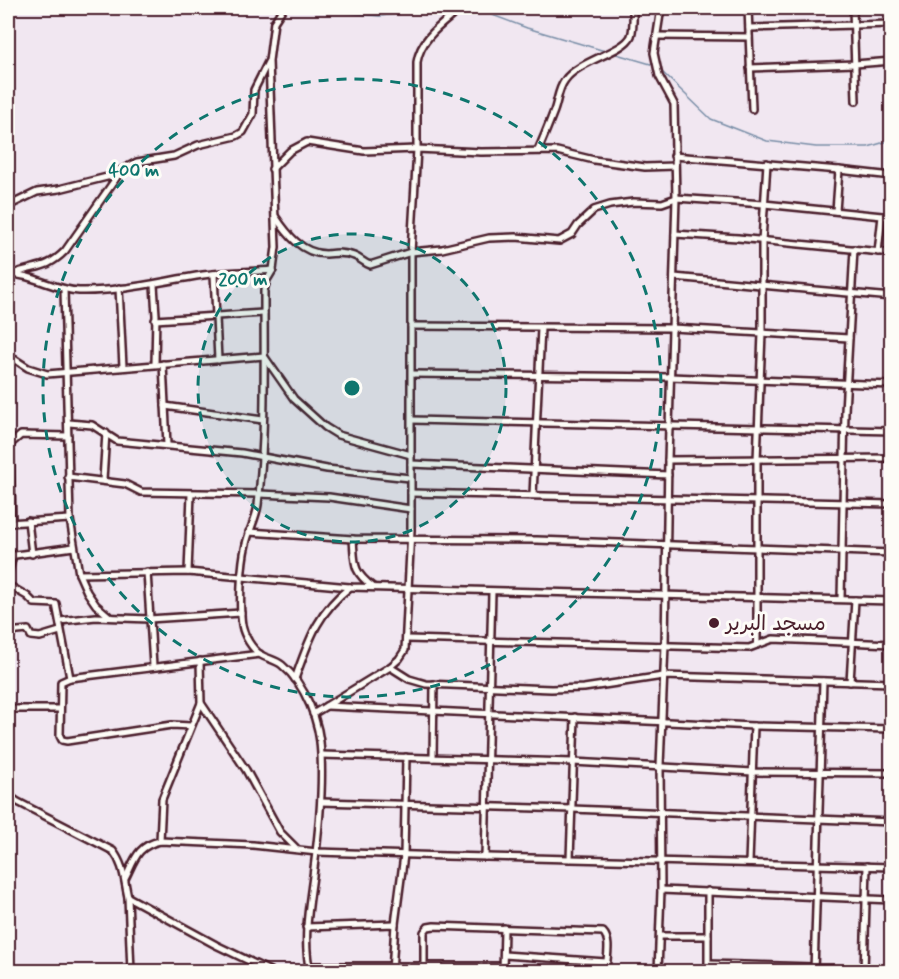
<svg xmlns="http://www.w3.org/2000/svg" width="899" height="979" viewBox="0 0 899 979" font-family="Mynerve,'Playpen Sans Arabic',sans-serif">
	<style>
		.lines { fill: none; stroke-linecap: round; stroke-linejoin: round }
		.stream { stroke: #798ea7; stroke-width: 1.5 }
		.minor-casing { stroke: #4a1f2b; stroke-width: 10 }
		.minor { stroke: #fdfcf7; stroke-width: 5 }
		.ring { fill: none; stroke: #0f766e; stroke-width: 3; stroke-dasharray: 10 8 }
		.poi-dot { fill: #4a1f2b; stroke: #fdfcf7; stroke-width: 2 }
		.labels { text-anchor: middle; stroke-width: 6; stroke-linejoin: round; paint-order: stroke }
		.poi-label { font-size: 21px; fill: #4a1f2b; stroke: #fdfcf7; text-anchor: start }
		.centre { fill: #0f766e; stroke: #fdfcf7; stroke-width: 3 }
		.ring-label { font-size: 18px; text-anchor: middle; font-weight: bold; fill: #0f766e; stroke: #fdfcf7; stroke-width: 6; stroke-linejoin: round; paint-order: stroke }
	</style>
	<rect width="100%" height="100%" fill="#f1e7f1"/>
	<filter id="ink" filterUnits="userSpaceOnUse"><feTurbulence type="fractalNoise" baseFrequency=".0167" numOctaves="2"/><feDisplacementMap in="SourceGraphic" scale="12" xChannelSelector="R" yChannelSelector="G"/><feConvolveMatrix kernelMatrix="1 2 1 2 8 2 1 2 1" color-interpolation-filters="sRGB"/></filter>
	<g filter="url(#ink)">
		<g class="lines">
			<g class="stream">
				<polyline points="294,8 380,16 448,8"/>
				<polyline points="474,8 527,28 605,51"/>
				<polyline points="613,53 654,65"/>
				<polyline points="660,70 711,119 767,141 816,147 868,147 892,140"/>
			</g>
			<g class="minor-casing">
				<g id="minor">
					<path d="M283 8 274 22 269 61 276 247 273 270 267 280 264 291C264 362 266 434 258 505 256 519 249 530 246 544 241 564 239 605 242 625 244 636 252 649 261 655 268 659 276 660 282 665 306 685 320 723 321 754 323 792 319 831 314 868 310 902 302 937 310 972"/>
					<polyline points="748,8 752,109"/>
					<polyline points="853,8 856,101"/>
					<polyline points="749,28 892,24"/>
					<polyline points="657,36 749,37"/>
					<polyline points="750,68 855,64 892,61"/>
					<path d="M538 150C544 137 549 124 554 111 558 100 558 89 565 80 578 61 624 52 631 36 634 28 633 16 633 8"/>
					<polyline points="674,156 839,170 892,176"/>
					<polyline points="272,169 290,151 307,142 364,151 417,149 481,152 557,151 594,160 645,167 675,166"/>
					<polyline points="8,206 37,192 59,189 111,176 137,162 174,156 198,145 236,136 243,132 253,114 254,90 268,62"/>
					<polyline points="836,211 839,170"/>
					<path d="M275 216C287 234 302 254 326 254 335 253 345 252 354 256 360 258 364 263 370 265L411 252 442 249 489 238 516 237 559 241 572 234 578 225 594 210 610 205 633 202 662 203 676 198 764 204 892 217"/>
					<polyline points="675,234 738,238 892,253"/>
					<polyline points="878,252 882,216"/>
					<path d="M8 274C33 274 54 290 79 291 121 292 162 281 203 275 226 272 250 272 273 270"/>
					<path d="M13 274C36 265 46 270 65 251L119 174"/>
					<polyline points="214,274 218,360"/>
					<polyline points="674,277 892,297"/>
					<polyline points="154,285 156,315 155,364"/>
					<polyline points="119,288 123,367"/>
					<polyline points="64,289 70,519 79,574 87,592 96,605 110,617"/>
					<polyline points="155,320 264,313"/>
					<polyline points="411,326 672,328 849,338"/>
					<polyline points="8,355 28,368 47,374 264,356 294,399 325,427 338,435 411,455"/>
					<polyline points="163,364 167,445"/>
					<polyline points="412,374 670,377 892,385"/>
					<polyline points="165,406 263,420"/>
					<polyline points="412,420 892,431"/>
					<polyline points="69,423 92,425 117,441 242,453 327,469 410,478"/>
					<polyline points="10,443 12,522"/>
					<polyline points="8,446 21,435 68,436"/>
					<polyline points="668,460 892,458"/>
					<polyline points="411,464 668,475"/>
					<polyline points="68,477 125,484 141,492 259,494 329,497 411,509"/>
					<polyline points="103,480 106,433"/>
					<polyline points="411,493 892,504"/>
					<polyline points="533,495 541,328"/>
					<polyline points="28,521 32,554"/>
					<polyline points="8,523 70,519"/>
					<polyline points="249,532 353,539 537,540 892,553"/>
					<path d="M353 539C355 564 352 571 373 587"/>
					<polyline points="8,556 74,547"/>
					<polyline points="147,572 153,666"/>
					<polyline points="188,572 191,494"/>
					<polyline points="79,574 188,572 350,587 892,601"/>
					<polyline points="8,575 13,555"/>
					<polyline points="8,585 27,596 34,603 56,604 70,678"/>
					<polyline points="841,599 845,411 854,249"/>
					<polyline points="60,621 96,617 149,619 241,613"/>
					<polyline points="8,632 28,630 31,636 40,637 60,631"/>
					<polyline points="407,639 749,648 773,639 892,644"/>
					<polyline points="757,645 757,460 762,333 762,241 767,163"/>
					<polyline points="390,667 409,679 426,684 551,689 584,688 663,676 892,683"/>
					<path d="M295 679C309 640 317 613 350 587"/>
					<polyline points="850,682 855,600"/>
					<polyline points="201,703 246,770 280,832 296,848"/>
					<polyline points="326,706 754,726 892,729"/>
					<polyline points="8,709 60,709"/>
					<path d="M313 714 390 667 399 659 405 650 411 530V252L417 149V62C421 37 443 24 461 8"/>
					<polyline points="191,726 172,725 67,741 62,740 60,736 61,682 70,678 260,654"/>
					<polyline points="321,755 573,762 753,772 892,773"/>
					<polyline points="433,758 434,684"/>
					<path d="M8 795 18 802 113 851C124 865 124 880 128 897L216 945 272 972"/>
					<polyline points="321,802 572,809 892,822"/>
					<polyline points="160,841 162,799 201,703 200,661"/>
					<polyline points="485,857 492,592"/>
					<polyline points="570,859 575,717"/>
					<polyline points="749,863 754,726"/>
					<path d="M125 879C135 859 137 846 160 841L253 845 317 852 447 856 892 867"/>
					<polyline points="661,890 892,900"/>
					<polyline points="128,897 131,972"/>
					<polyline points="395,924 404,855 406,757"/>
					<polyline points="306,927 395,924 392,972"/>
					<polyline points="661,936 708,936"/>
					<polyline points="504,955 606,962"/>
					<polyline points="708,964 814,967"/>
					<polyline points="309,966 503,966"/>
					<path d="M424 972V932L428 927 434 926 603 932C612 941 606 960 606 972"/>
					<polyline points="503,972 504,928"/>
					<polyline points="658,972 661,890 660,766 665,645 668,460 676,198 674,104 659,76 654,53 661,8"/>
					<polyline points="708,972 708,891"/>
					<polyline points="814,972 823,681"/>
					<polyline points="864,972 867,866"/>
				</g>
			</g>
			<use href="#minor" class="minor"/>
		</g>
	</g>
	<circle cx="352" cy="388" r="154" fill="#0f766e" fill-opacity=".12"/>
	<g class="ring">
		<circle cx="352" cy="388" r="154"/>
		<circle cx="352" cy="388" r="309"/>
	</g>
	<circle class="poi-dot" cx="714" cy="623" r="6"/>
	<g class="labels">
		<g class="poi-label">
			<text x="726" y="630">مسجد البرير</text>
		</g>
	</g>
	<circle cx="352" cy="388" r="9" class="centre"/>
	<g class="ring-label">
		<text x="134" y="176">400 m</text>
		<text x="243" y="285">200 m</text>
	</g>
	<rect width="899" height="979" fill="none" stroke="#fdfcf7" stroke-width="30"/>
	<rect x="15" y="15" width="869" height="949" fill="none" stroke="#4a1f2b" stroke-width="2" filter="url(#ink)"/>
</svg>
